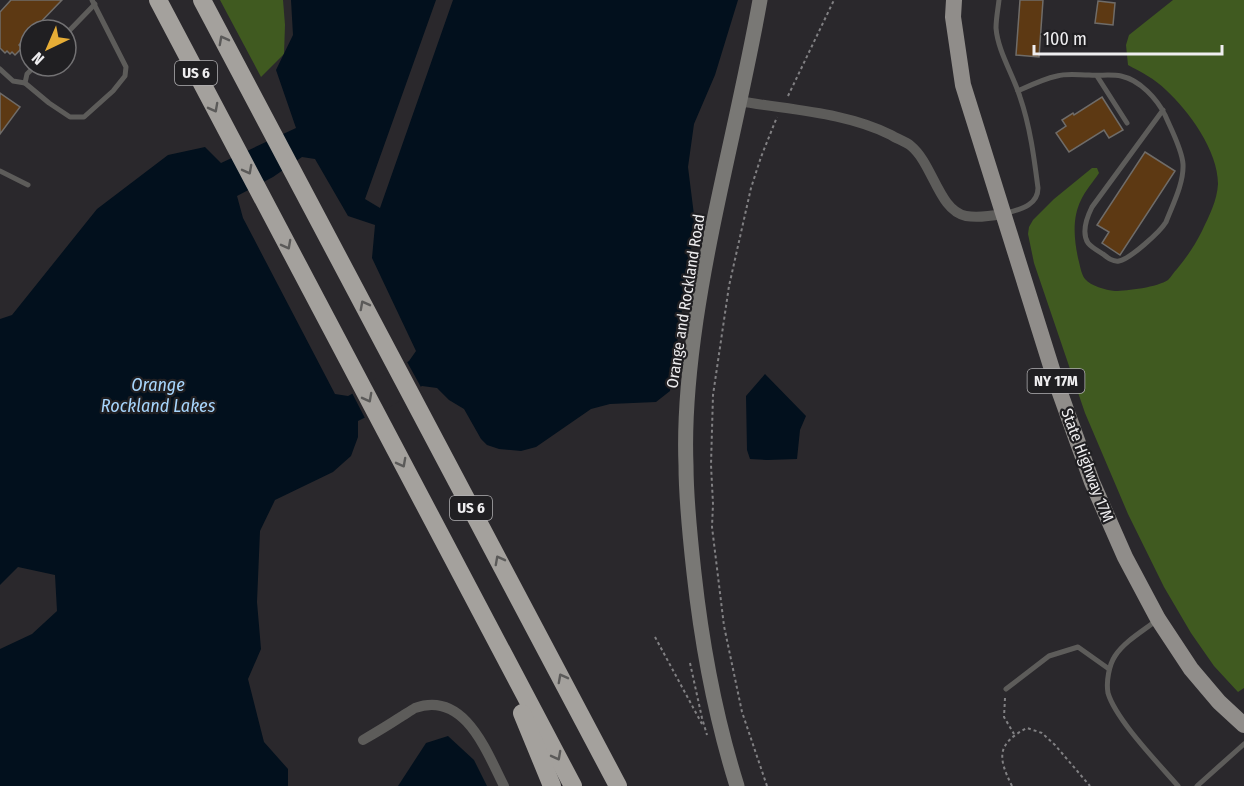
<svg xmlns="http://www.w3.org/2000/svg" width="1244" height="786" viewBox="0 0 1244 786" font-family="'Fira Sans Condensed',sans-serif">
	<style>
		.forest { fill: #405a20 }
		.water { fill: #02101d; fill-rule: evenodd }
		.pier { fill: #2a282c }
		.building { fill: #5d3913; stroke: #6f6c69; stroke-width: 1.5 }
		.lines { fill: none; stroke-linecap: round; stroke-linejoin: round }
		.path { stroke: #818083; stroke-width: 2; stroke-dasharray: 3 3; stroke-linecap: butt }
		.lane { stroke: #5d5c5a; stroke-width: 5 }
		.street { stroke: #5d5c5a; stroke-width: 10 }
		.secondary { stroke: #797875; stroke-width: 15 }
		.primary { stroke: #908d8a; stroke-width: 16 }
		.highway { stroke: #a4a19d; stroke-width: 18 }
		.oneway { stroke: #5b5a59 }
		.labels { text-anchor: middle; stroke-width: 4.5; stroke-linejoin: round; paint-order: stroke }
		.shield { fill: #201f22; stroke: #b1b0b2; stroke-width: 1.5 }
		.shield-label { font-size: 15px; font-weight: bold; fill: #efeef0 }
		.street-label { font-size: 16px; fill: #efeef0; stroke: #201f22 }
		.water-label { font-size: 18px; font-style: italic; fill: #a8d6fd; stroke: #201f22 }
	</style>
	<rect width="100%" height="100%" fill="#2a282c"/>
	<g class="forest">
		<polygon points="220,0 283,0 285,25 284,54 261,77"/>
		<path d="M1173 0H1244V688L1238 692 1214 666 1191 633 1164 587 1128 514 1085 413 1034 263 1028 234 1029 227 1033 220 1054 199 1092 168H1097L1099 173C1093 182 1085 191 1081 200 1072 218 1074 239 1078 258 1080 265 1081 274 1085 279 1091 286 1105 290 1115 291 1127 291 1158 287 1168 280 1171 277 1174 272 1177 269 1187 257 1195 245 1202 231 1209 216 1217 201 1218 184 1218 151 1189 111 1166 90 1155 79 1141 72 1128 65L1126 45 1129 35Z"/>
	</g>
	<g class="water">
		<path d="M291 0H436L365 199 380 208 453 0H738L715 75 694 124 688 167 695 223 670 391 656 402 610 404 591 409 536 447 521 451 499 449 487 445 481 439 464 409 449 400 437 388 422 386 394 403 358 421V437L351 456 333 472 275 500 260 531 257 602 261 649 248 679 264 742 288 769V786H0V649L32 634 57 611 55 575 18 567 0 585V319L12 315 97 209 168 155 205 147 221 163 296 128 276 70 293 35ZM302 157 315 159 348 216 375 225 372 258 416 351 409 361 380 379 348 396 335 394 243 218 237 196 273 177Z"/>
		<polygon points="765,374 806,416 800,430 797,459 767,460 750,459 747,450 746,396"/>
		<polygon points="448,736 474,760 487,786 398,786 426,743"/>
	</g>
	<polygon class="pier" points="406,360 422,389 366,420 351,391 379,377"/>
	<g class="building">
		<polygon points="11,0 62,0 33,30 30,30 30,34 19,45 22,48 15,55 12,52 10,54 7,51 5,53 0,48 0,12"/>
		<polygon points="1020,0 1043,0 1039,57 1016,55"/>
		<polygon points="1098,1 1115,3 1113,25 1095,23"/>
		<polygon points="0,93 20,107 0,134"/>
		<polygon points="1102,97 1123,130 1109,138 1104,130 1069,152 1056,133 1066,126 1062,120 1073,113 1074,115"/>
		<polygon points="1145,152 1175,171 1120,255 1102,243 1109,232 1097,225"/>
	</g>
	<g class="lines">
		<g class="path">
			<polyline points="788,96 834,0"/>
			<polyline points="655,637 702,724"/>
			<polyline points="690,663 702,718 707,735"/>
			<polyline points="1005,698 1004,717 1014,734"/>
			<polyline points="767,786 742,712 724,626 712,527 713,504 711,465 713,395 729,286 751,188 761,157 777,117"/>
			<path d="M1012 786C998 758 996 744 1027 728L1042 733 1055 745 1090 786"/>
		</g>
		<g class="lane">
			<path d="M999 0C998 9 996 19 996 28 998 52 1013 74 1020 97 1030 126 1034 157 1038 188 1038 205 1021 209 1007 213"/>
			<polyline points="66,34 95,4"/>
			<polyline points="35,66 27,74 25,83 49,103 70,117 84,117 113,91 125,76 126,67 92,0"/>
			<polyline points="0,69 13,81 25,83"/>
			<polyline points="1097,76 1127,123"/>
			<path d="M1018 91C1031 85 1043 79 1057 76 1067 73 1079 75 1089 75 1099 76 1111 74 1121 76 1140 80 1157 99 1165 115 1171 129 1182 149 1183 164 1184 183 1173 204 1166 222 1160 232 1130 259 1119 261 1113 262 1108 258 1103 254 1098 251 1091 247 1088 243 1081 232 1087 217 1092 207L1163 110"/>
			<polyline points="0,171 28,185"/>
			<path d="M1157 620C1143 631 1125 641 1115 656 1109 665 1106 682 1108 693 1116 720 1159 764 1178 786"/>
			<polyline points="1006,689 1049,656 1078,647 1109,669"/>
			<polyline points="1197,786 1244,744"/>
		</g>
		<g class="street">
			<path d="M739 101C789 110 845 112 891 135 897 139 905 141 911 146 933 164 939 211 966 216 978 218 991 216 1002 214"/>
			<path d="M363 740C375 733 387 726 399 718 404 715 410 711 415 708 465 690 487 753 504 786"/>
		</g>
		<path class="secondary" d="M737 786C715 716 702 646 694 573 690 537 686 501 686 465 684 417 689 368 696 320 712 212 741 107 760 0"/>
		<polyline class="primary" points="954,0 953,17 963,85 1055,379 1092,482 1125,557 1158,619 1191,669 1219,702 1244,725"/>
		<g class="highway">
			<polyline points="158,0 573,786"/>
			<polyline points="202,0 618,786"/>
			<polyline points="522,713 552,786"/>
		</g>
	</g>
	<defs><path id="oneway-chevron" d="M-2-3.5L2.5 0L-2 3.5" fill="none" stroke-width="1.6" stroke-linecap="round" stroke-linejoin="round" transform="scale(1.5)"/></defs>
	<g class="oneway">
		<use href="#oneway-chevron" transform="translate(223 40) rotate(-118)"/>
		<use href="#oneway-chevron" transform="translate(214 108) rotate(62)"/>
		<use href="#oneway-chevron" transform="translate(248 170) rotate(62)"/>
		<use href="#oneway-chevron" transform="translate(287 245) rotate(62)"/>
		<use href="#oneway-chevron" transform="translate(364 305) rotate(-118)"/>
		<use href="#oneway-chevron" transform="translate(368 398) rotate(62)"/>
		<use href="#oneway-chevron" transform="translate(402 463) rotate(62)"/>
		<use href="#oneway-chevron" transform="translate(499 560) rotate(-118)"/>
		<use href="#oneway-chevron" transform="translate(562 678) rotate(-118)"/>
		<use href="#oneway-chevron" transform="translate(557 756) rotate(62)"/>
	</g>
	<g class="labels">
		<g class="shield">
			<rect x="175" y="61" width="42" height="24" rx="4.5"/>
			<rect x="1027.5" y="369" width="57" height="24" rx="4.5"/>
			<rect x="450" y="496" width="42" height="24" rx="4.5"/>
		</g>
		<g class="shield-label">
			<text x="196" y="78">US 6</text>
			<text x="1056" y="386">NY 17M</text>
			<text x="471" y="513">US 6</text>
		</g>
		<g class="street-label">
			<text transform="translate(685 301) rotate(-81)" y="6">Orange and Rockland Road</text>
			<text transform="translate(1088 465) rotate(69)" y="6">State Highway 17M</text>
		</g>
		<g class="water-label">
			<text x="158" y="391">Orange<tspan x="158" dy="21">Rockland Lakes</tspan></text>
		</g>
	</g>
	<g transform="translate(48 48) rotate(224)"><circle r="28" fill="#201f22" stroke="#737274" stroke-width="1.5"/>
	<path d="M0-4.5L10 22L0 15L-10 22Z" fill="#e6ad36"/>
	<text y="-9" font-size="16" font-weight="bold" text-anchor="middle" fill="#efeef0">N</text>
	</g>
	<path d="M1034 45v9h188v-9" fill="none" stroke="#efeef0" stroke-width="3"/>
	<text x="1043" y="45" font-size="18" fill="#efeef0" stroke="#201f22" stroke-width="4.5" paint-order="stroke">100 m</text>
</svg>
